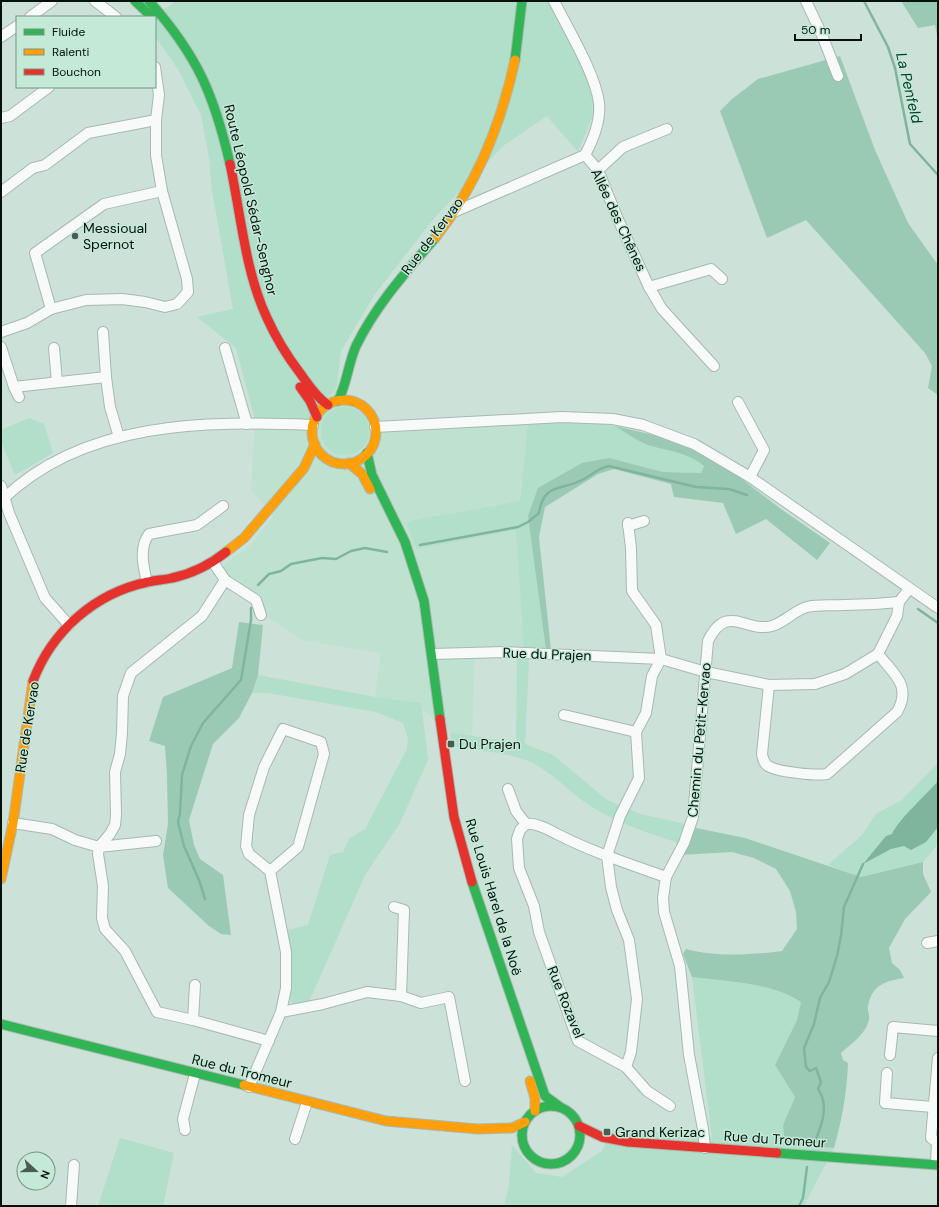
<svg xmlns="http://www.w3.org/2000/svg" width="939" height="1207" viewBox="0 0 939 1207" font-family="'DM Sans',sans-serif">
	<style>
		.built { fill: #bfe1d0 }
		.green { fill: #b1dfc9 }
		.forest { fill: #9bcab4 }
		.water { fill: #80b59d }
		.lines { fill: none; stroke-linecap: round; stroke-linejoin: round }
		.stream { stroke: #80b59d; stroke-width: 2.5 }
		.street-casing { stroke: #a8b9b1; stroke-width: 12 }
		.fast-casing { stroke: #a8b9b1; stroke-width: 11 }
		.slow-casing { stroke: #a8b9b1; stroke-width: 11 }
		.jam-casing { stroke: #a8b9b1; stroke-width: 11 }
		.street { stroke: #f7faf9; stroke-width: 10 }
		.fast { stroke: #30b455; stroke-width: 9 }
		.slow { stroke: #ff9f0a; stroke-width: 9 }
		.jam { stroke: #e5322d; stroke-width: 9 }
		.poi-dot { fill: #4b5a53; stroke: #c4e9d7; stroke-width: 1.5 }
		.labels { text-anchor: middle; stroke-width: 3; stroke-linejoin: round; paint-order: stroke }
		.street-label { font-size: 14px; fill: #05120c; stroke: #c4e9d7 }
		.poi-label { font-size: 14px; fill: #05120c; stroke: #c4e9d7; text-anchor: start }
		.water-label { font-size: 15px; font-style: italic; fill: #08422e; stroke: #c4e9d7 }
	</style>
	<rect width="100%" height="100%" fill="#cce1d7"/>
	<polygon class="built" points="337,386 398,432 528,422 516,530 524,649 475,647 472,735 450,732 422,709 421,703 375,697 381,653 302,640 256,608 212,574 249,546 273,517 251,489 255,420"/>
	<g class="green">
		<polygon points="177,1 548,1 580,61 596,108 578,152 547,116 503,146 435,217 375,294 341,351 337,386 309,420 255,420 236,348 197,317 233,309 212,190 209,158 201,115 178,69 155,36 155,17 151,17"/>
		<circle cx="345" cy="431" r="24"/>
		<polygon points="29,418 44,424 53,453 17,474 14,473 1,441 1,430"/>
		<polygon points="578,421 615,426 647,444 684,454 697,460 704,466 701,473 663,472 608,458 538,488 536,567 546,650 524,649 516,530 417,549 407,524 411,521 520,501 528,422"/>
		<path d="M517 658 529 659 525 744 553 755 607 800 640 814 686 824 678 843C647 832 616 823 589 805 569 792 554 774 533 763 509 752 478 751 452 746L450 732 516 743Z"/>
		<polygon points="258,675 375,697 421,703 428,760 400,823 365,875 308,1004 294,1005 290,1000 292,962 288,930 308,925 330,855 343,852 350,838 365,829 407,749 408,738 403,723 376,712 268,693 252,693"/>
		<polygon points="938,763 938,844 923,862 861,877 828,865 862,835 876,814 902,800"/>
		<path d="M692 977C728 982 770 982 802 1002L797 1020 775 1065 795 1097 783 1125 785 1144 834 1148 804 1206H504L509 1185 512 1145 536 1173 562 1177 602 1151 612 1130 712 1137Z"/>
		<polygon points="120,1138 174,1153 163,1206 98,1206"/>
	</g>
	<g class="forest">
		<polygon points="901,1 938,1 938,39 935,25 918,28"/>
		<polygon points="840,56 875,150 908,223 938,265 938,395 928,388 932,366 925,353 806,220 767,238 720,111 732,99 758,79"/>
		<path d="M615 426 666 438 693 448 731 471 781 509 830 543 817 560 766 519 736 534 723 503 674 497 671 484 614 469 598 474 545 507 539 537 551 650H546L528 516 538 488 582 463 609 458 663 472 701 473 704 466C688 452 667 451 648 445 637 441 625 432 615 426Z"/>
		<polygon points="239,622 263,625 258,675 252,693 239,718 213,744 189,820 194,845 200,859 223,875 231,935 221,934 209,926 168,888 163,855 168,824 167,775 165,746 149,741 163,697 232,668"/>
		<path d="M696 828 745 838 861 877 923 862V874L931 892 905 919 889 948 892 963 900 970 904 978C885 981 872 985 868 1006 867 1011 870 1015 869 1019 867 1033 851 1044 841 1053L843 1060 848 1063C847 1092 842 1120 834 1148L785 1144 783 1125 795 1097 775 1065 797 1020 801 1002C770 982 728 982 692 977L683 954 686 949C714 957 752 955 782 951L797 929 796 912 790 891 776 869 754 858 732 852 680 855Z"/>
	</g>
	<path class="water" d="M938 781V827L926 842 911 850 904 846 891 849 863 864 886 836 892 834C898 820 927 794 938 781Z"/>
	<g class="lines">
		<g class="stream">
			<polyline points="864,1 888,47 895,68 910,144 938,175"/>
			<path d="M420 545 518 527 528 522 539 513C544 482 561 491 582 480 592 475 598 468 609 466L696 487 729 489 747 495"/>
			<polyline points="258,585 269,574 281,571 291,564 322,558 336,559 351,551 365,548 387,552"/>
			<polyline points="918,609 938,623"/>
			<polyline points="205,899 199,880 184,846 178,822 180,813 182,775 191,746 203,723 241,680 251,620 251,608"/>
			<path d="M814 1144C821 1127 830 1106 818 1089L821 1082 816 1068 810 1071 806 1067 804 1048 814 1024 820 998 829 982 837 956 841 936 844 907 863 864"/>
			<polyline points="799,1206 803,1198 807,1167"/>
		</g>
		<g class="street-casing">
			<g id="street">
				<polyline points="95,1 116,17"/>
				<polyline points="806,1 822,35 838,76"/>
				<polyline points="30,17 52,1"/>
				<polyline points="1,37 17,26"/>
				<polyline points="1,118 10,116 49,87"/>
				<polyline points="585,155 598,170 617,217 649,287 662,309 714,366"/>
				<polyline points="598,170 623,147 667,129"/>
				<polyline points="1,192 33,168 45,165 88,133 156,120"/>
				<path d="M454 212 585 155C593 140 601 121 599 103 596 75 567 27 554 1"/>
				<polyline points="649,287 711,269 722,279"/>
				<polyline points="51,309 35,253 104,204 162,191"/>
				<polyline points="1,332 27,323 51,309 86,300 122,299 145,302 165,307 177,304 188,292 187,279 162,191 156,155 156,120 159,95 155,67"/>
				<polyline points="103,332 106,377"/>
				<polyline points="1,347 14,387 106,377 110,407 119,437"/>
				<polyline points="54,348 57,382"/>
				<polyline points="225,348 247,424"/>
				<polyline points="14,387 19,397"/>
				<polyline points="738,402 764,450 750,477"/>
				<polyline points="375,427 562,417 613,419 643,425 694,444 750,477 938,608"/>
				<polyline points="1,486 9,513 45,598 69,625"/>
				<path d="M1 501C83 420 206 421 313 425"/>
				<polyline points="628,526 644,521"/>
				<polyline points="213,562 225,580 256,600 261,615"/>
				<polyline points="225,580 202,616 131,673 123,696 122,733 120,754 115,772 116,815 115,825 110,834 99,847 98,854 103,886 102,918 105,929 125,951 157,1012 193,1020 269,1041"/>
				<path d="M147 582C143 566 139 547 149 534L197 525 223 506"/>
				<polyline points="432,654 505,652 661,659 706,672 769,685 815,684 845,674 878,654 897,616 899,602"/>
				<path d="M769 685 762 754C763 759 764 765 770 767 781 772 815 776 827 774L897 712C912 686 894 674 878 654"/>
				<polyline points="564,715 636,732"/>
				<path d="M508 789 516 811 526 824C536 822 549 830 557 834 592 852 629 864 666 877"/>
				<polyline points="13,823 52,829 75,840 99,847 156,841"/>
				<polyline points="526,824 520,830 517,839 519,868 534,906 539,932 578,1041 626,1067 631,1052 637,999 629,940 617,910 611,887 607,856 620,816 639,778 636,732 646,713 652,676 661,659 656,625 632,591 631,548 628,523"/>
				<polyline points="394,907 404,910 401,996"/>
				<polyline points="927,943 938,941"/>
				<polyline points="281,1012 323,1004 367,992 401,996 421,1003 449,997 465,1081"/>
				<polyline points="193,1020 195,985"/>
				<polyline points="890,1055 893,1027 938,1031"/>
				<polyline points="626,1067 647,1091 670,1106"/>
				<polyline points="887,1073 885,1103 933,1107"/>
				<polyline points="249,1087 281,1012 286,988 286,952 270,871 249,854 246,846 249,815 264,767 283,729 321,742 324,754 298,847 270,871"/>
				<polyline points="185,1130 183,1119 195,1074"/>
				<polyline points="295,1139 307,1102"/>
				<path d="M705 1148 703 1129 689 1055 680 966 664 912 663 898 666 877 684 843 693 817 708 641C727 602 745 633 772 626 785 622 795 610 807 607 819 604 832 606 844 605 863 605 881 604 899 602L909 589"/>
				<polyline points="936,1164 937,1142 931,1138 938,1058"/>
				<polyline points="71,1206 74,1165"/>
			</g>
		</g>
		<g class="fast-casing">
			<g id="fast">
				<polyline points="135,1 152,17"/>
				<path d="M149 1C197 55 214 94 230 164"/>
				<polyline points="515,60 522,1"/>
				<path d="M338 401C347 384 348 364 356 346 376 305 406 272 435 238"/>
				<polyline points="367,453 372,475 405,542 424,601 440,719"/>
				<polyline points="472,882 545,1096 560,1107"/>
				<polyline points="1,1024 244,1085"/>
				<circle cx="551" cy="1135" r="29"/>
				<polyline points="777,1153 938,1165"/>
			</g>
		</g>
		<g class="slow-casing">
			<g id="slow">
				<path d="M435 238C477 185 501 125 515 60"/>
				<circle cx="344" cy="432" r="32"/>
				<polyline points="349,463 362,474 370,489"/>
				<polyline points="226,552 244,538 304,468 315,444"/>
				<polyline points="1,879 13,823 33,681"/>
				<polyline points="530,1081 535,1098 535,1111"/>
				<polyline points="244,1085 386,1121 478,1129 512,1128 525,1122"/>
			</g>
		</g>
		<g class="jam-casing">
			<g id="jam">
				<path d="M230 164C241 215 245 271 267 318 276 338 287 356 300 373 308 384 316 397 328 405"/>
				<polyline points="300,387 310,401 317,417"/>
				<path d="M33 681C52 631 95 593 148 582 155 580 164 580 172 578 191 574 211 564 226 552"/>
				<polyline points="440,719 454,817 472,882"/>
				<polyline points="579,1126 602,1137 628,1142 777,1153"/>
			</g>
		</g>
		<use href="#street" class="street"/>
		<use href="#fast" class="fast"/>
		<use href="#slow" class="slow"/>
		<use href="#jam" class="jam"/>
	</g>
	<g class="poi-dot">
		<circle cx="75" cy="236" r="4"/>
		<rect x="447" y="740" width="8" height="8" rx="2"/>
		<rect x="603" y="1128" width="8" height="8" rx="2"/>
	</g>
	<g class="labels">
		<g class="street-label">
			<text transform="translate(251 200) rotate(77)" y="5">Route Léopold Sédar-Senghor</text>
			<text transform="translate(619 220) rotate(65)" y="5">Allée des Chênes</text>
			<text transform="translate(432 236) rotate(-53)" y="5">Rue de Kervao</text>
			<text transform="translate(547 654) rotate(2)" y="5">Rue du Prajen</text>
			<text transform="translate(27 727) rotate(-81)" y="5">Rue de Kervao</text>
			<text transform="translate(699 740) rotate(-85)" y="5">Chemin du Petit-Kervao</text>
			<text transform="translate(494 897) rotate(73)" y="5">Rue Louis Harel de la Noë</text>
			<text transform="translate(566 1002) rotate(68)" y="5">Rue Rozavel</text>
			<text transform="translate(242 1071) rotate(14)" y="5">Rue du Tromeur</text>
			<text transform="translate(775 1139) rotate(4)" y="5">Rue du Tromeur</text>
		</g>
		<g class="poi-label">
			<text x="83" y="233">Messioual<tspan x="83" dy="16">Spernot</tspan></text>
			<text x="459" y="749">Du Prajen</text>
			<text x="615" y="1137">Grand Kerizac</text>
		</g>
		<g class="water-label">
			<text transform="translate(909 88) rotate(77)" y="5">La Penfeld</text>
		</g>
	</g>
	<rect width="939" height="1207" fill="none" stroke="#05120c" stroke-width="4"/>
	<rect x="16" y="16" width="140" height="72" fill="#c4e9d7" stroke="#789386"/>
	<rect x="24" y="29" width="20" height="6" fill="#30b455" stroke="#789386"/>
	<text x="52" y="36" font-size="12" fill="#05120c">Fluide</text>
	<rect x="24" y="49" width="20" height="6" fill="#ff9f0a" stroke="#789386"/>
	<text x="52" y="56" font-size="12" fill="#05120c">Ralenti</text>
	<rect x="24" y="69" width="20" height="6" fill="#e5322d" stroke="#789386"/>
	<text x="52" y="76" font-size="12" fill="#05120c">Bouchon</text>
	<g transform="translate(36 1171) rotate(111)"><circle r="19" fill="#c4e9d7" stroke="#789386"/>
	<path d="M0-3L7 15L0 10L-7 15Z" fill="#4b5a53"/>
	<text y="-6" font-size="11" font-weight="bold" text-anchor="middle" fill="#05120c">N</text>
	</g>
	<path d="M795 34v6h66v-6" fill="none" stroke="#05120c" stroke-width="2"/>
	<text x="801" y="34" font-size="12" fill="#05120c" stroke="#c4e9d7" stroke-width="3" paint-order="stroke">50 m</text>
</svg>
